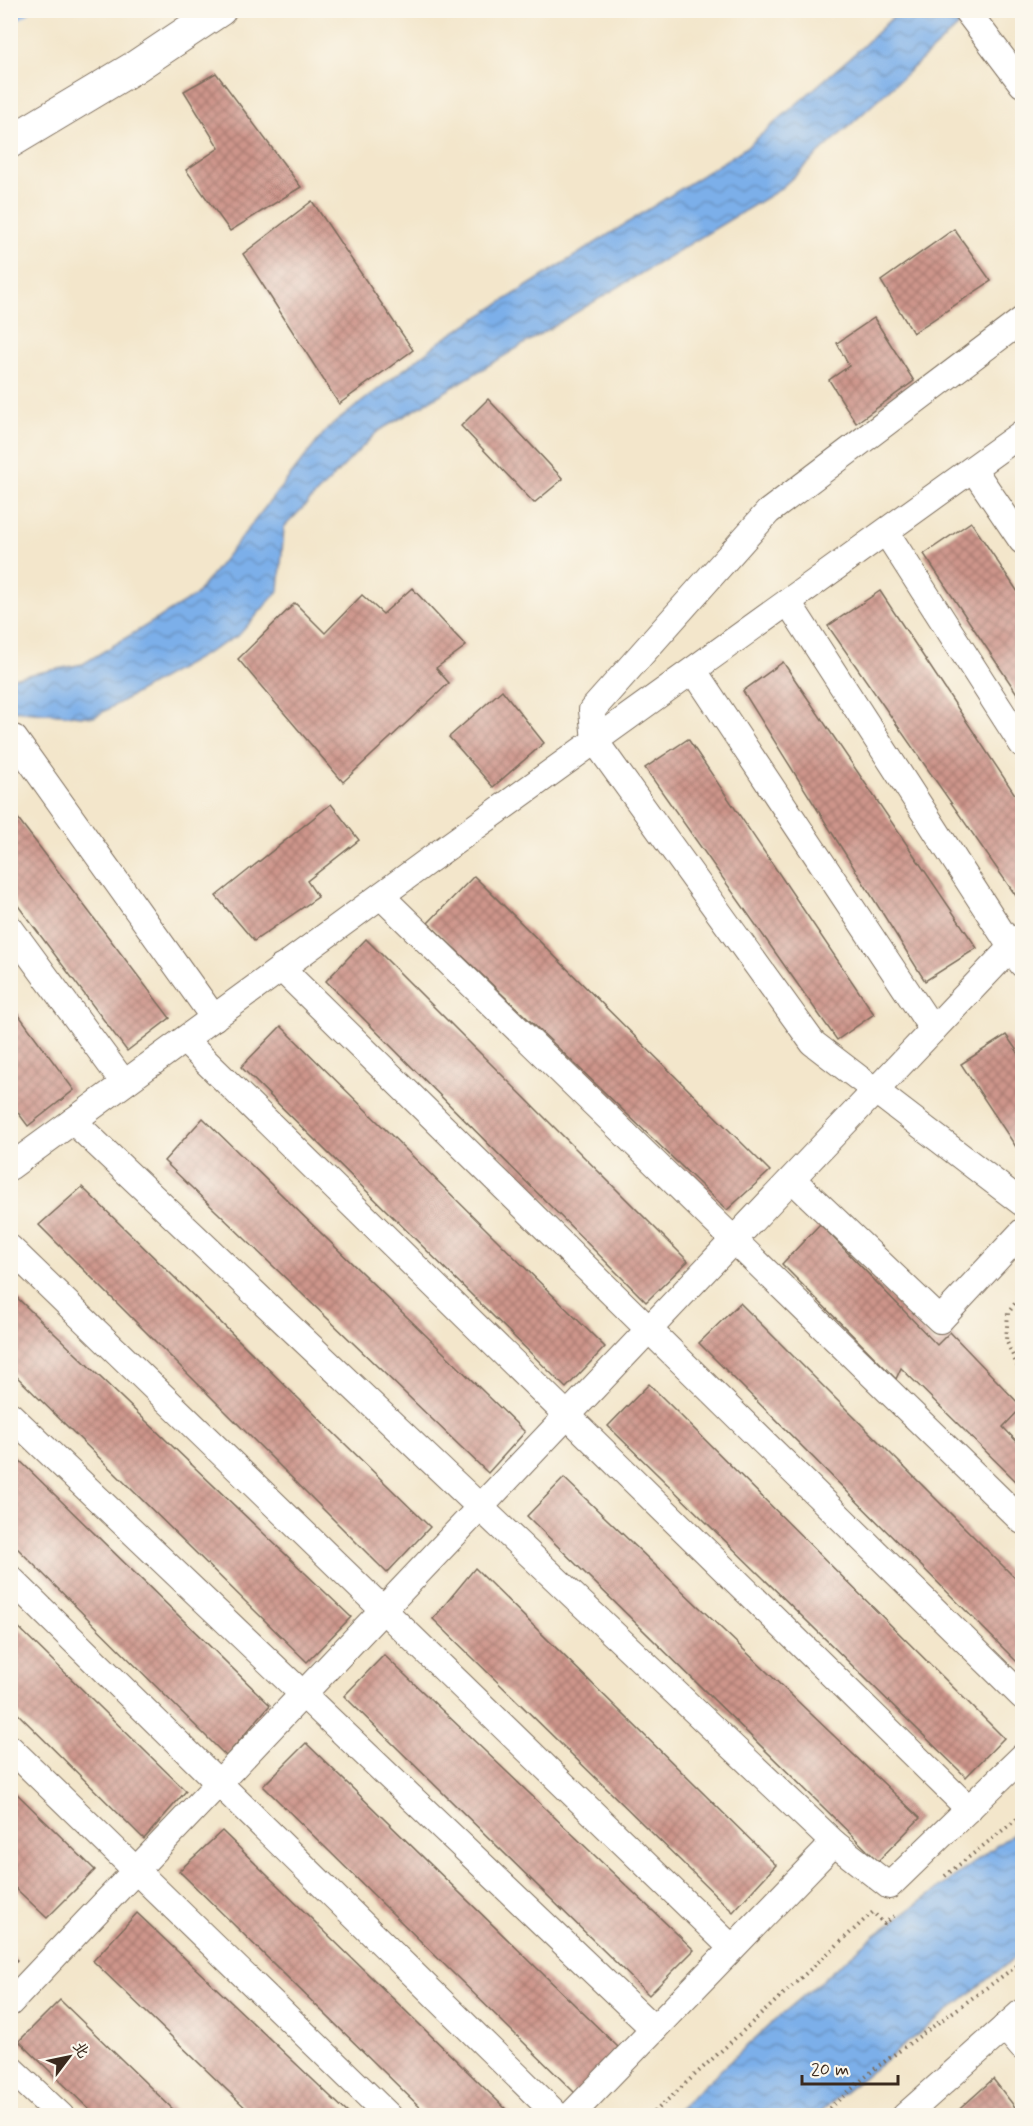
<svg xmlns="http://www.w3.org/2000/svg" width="1033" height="2126" viewBox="0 0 1033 2126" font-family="Mynerve,'LXGW WenKai TC',sans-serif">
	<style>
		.water { fill: url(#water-waves); stroke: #5c6c84; stroke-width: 1.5 }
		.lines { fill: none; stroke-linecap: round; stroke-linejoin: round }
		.stream { stroke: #7cafe9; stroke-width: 9 }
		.building { fill: url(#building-cross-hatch) }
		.minor-casing { stroke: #7b6c5b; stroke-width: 28 }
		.tertiary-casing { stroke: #7b6c5b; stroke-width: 34 }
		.path { stroke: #7b6c5b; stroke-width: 4; stroke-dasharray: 1.5 4.5; stroke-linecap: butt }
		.minor { stroke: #fff; stroke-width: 26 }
		.tertiary { stroke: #fff; stroke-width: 32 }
	</style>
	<defs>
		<pattern id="water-waves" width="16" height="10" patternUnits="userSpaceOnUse" patternTransform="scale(1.5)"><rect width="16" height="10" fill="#7cafe9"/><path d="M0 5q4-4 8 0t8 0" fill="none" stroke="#678fbc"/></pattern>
		<pattern id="building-cross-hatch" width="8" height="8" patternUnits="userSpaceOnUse" patternTransform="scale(1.5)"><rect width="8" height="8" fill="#ce958b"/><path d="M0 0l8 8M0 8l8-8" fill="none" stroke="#a87a71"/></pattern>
	</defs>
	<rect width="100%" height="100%" fill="#fbf7ec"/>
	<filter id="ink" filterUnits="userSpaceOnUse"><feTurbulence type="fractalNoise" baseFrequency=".0167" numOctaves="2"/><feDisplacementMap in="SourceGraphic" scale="12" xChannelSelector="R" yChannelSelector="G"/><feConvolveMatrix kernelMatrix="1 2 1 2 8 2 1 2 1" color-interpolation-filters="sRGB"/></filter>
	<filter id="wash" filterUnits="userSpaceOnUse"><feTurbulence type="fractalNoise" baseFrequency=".008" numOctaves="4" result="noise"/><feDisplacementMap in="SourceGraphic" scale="24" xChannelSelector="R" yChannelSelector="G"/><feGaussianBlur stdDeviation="1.35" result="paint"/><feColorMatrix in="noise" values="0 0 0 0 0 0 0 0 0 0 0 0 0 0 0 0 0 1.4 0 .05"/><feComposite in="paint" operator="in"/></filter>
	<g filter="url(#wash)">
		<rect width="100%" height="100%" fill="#f3e6cb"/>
		<g class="water">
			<polygon points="899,11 975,11 779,190 413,411 378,431 284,527 279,590 239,635 94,717 11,710 11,678 83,664 195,596 328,428 442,340 747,147 861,48"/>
			<polygon points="1022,1827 1022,1952 816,2115 672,2115 775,2020 875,1935"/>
		</g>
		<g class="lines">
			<polyline class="stream" points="10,20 26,10"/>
		</g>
		<g id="blocks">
			<g class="building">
				<polygon points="216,73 301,187 230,231 186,170 219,148 184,91"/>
				<polygon points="312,201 413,350 339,404 243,254"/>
				<polygon points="954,229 991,281 913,333 881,281"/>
				<polygon points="874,318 914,381 856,423 829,380 849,366 837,343"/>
				<polygon points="488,399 563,479 534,503 461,426"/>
				<polygon points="971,522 1022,598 1022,701 924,554"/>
				<polygon points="412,588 466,646 436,668 449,683 343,782 238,659 295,603 325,633 362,595 383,614"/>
				<polygon points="880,591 1022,805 1022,891 1016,896 828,626"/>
				<polygon points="783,662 977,948 925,981 743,691"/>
				<polygon points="502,690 544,743 493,787 449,737"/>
				<polygon points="688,739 874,1014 837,1040 645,768"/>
				<polygon points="331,804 359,840 307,881 318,897 254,941 216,896"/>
				<polygon points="10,808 170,1018 127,1051 10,895"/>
				<polygon points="474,876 770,1171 727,1210 428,923"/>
				<polygon points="366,939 688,1261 646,1302 326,981"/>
				<polygon points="10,1003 74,1090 28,1126 10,1102"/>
				<polygon points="281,1026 605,1347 566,1388 241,1067"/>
				<polygon points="1006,1035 1022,1058 1022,1156 961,1064"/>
				<polygon points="203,1118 525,1432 488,1473 164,1161"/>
				<polygon points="82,1187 430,1527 387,1573 39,1225"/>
				<polygon points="820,1224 937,1345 950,1332 1022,1407 1003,1427 1022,1447 1022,1487 901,1368 896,1379 782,1264"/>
				<polygon points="10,1291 351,1617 307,1662 10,1370"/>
				<polygon points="740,1303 1022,1585 1022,1667 699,1343"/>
				<polygon points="649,1384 1004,1738 966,1777 608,1426"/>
				<polygon points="10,1451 270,1705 226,1756 10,1541"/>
				<polygon points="564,1478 920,1818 878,1861 527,1516"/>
				<polygon points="475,1568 776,1865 733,1912 433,1619"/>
				<polygon points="10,1619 186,1791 144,1839 10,1706"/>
				<polygon points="384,1655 694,1950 649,1995 344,1696"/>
				<polygon points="306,1743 618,2047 577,2095 263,1786"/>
				<polygon points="10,1787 95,1870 47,1918 10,1883"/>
				<polygon points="222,1831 513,2116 429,2116 179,1871"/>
				<polygon points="137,1913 351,2116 254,2116 93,1961"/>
				<polygon points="10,1954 17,1960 10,1968"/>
				<polygon points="60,2000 180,2116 96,2116 19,2041"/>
				<polygon points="993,2079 1022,2116 952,2116"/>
			</g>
		</g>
	</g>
	<g filter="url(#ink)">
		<use href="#blocks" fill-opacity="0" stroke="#7b6c5b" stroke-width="1.5"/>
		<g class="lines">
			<g class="minor-casing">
				<g id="minor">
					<polyline points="966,10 1022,84"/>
					<polyline points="1022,320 768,512 592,710 595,741 813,1043 1022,1203"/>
					<polyline points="973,469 1022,541"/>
					<polyline points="886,532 1022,744"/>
					<polyline points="788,602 1022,964"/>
					<polyline points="694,671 933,1030"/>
					<polyline points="10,740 14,738 214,1018"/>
					<polyline points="381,896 1022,1521"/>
					<polyline points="10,928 124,1083"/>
					<polyline points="281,968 1022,1696"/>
					<polyline points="184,1040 969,1809"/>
					<polyline points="73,1121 834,1843"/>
					<polyline points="10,1167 428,861 1022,433"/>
					<polyline points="792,1179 940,1320 1022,1232"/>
					<polyline points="10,1248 732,1948"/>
					<polyline points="10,1415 654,2029"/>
					<polyline points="10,1578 558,2116"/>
					<polyline points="10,1748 389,2116"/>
					<polyline points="10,2003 1022,936"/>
					<polyline points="1005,2027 1022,2047"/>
					<polyline points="10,2068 61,2116"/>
					<polyline points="570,2116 834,1843 889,1886 1022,1757"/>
					<polyline points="905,2116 1022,2012"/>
				</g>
			</g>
			<g class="tertiary-casing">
				<polyline id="tertiary" points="10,142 135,67 220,10"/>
			</g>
			<g class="path">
				<polyline points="1022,1294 1008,1313 1006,1340 1022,1376"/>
				<polyline points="945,1876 1022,1815"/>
				<polyline points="650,2116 873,1912 884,1924 894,1916"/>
				<polyline points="820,2116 877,2067 1022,1962"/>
			</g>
			<use href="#minor" class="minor"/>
			<use href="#tertiary" class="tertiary"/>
		</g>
	</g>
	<rect width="1033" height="2126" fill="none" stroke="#fbf7ec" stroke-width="36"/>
	<g transform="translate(69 2057) rotate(58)" stroke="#fbf7ec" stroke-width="4.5" paint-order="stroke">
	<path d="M0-4.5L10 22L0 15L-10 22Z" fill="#3b2a1e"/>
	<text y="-9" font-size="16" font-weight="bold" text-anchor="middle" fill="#3b2a1e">北</text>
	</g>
	<path d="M802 2075v9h96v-9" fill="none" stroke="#3b2a1e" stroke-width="3"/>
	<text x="811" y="2075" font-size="18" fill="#3b2a1e" stroke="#fbf7ec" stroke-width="4.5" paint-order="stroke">20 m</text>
</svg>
